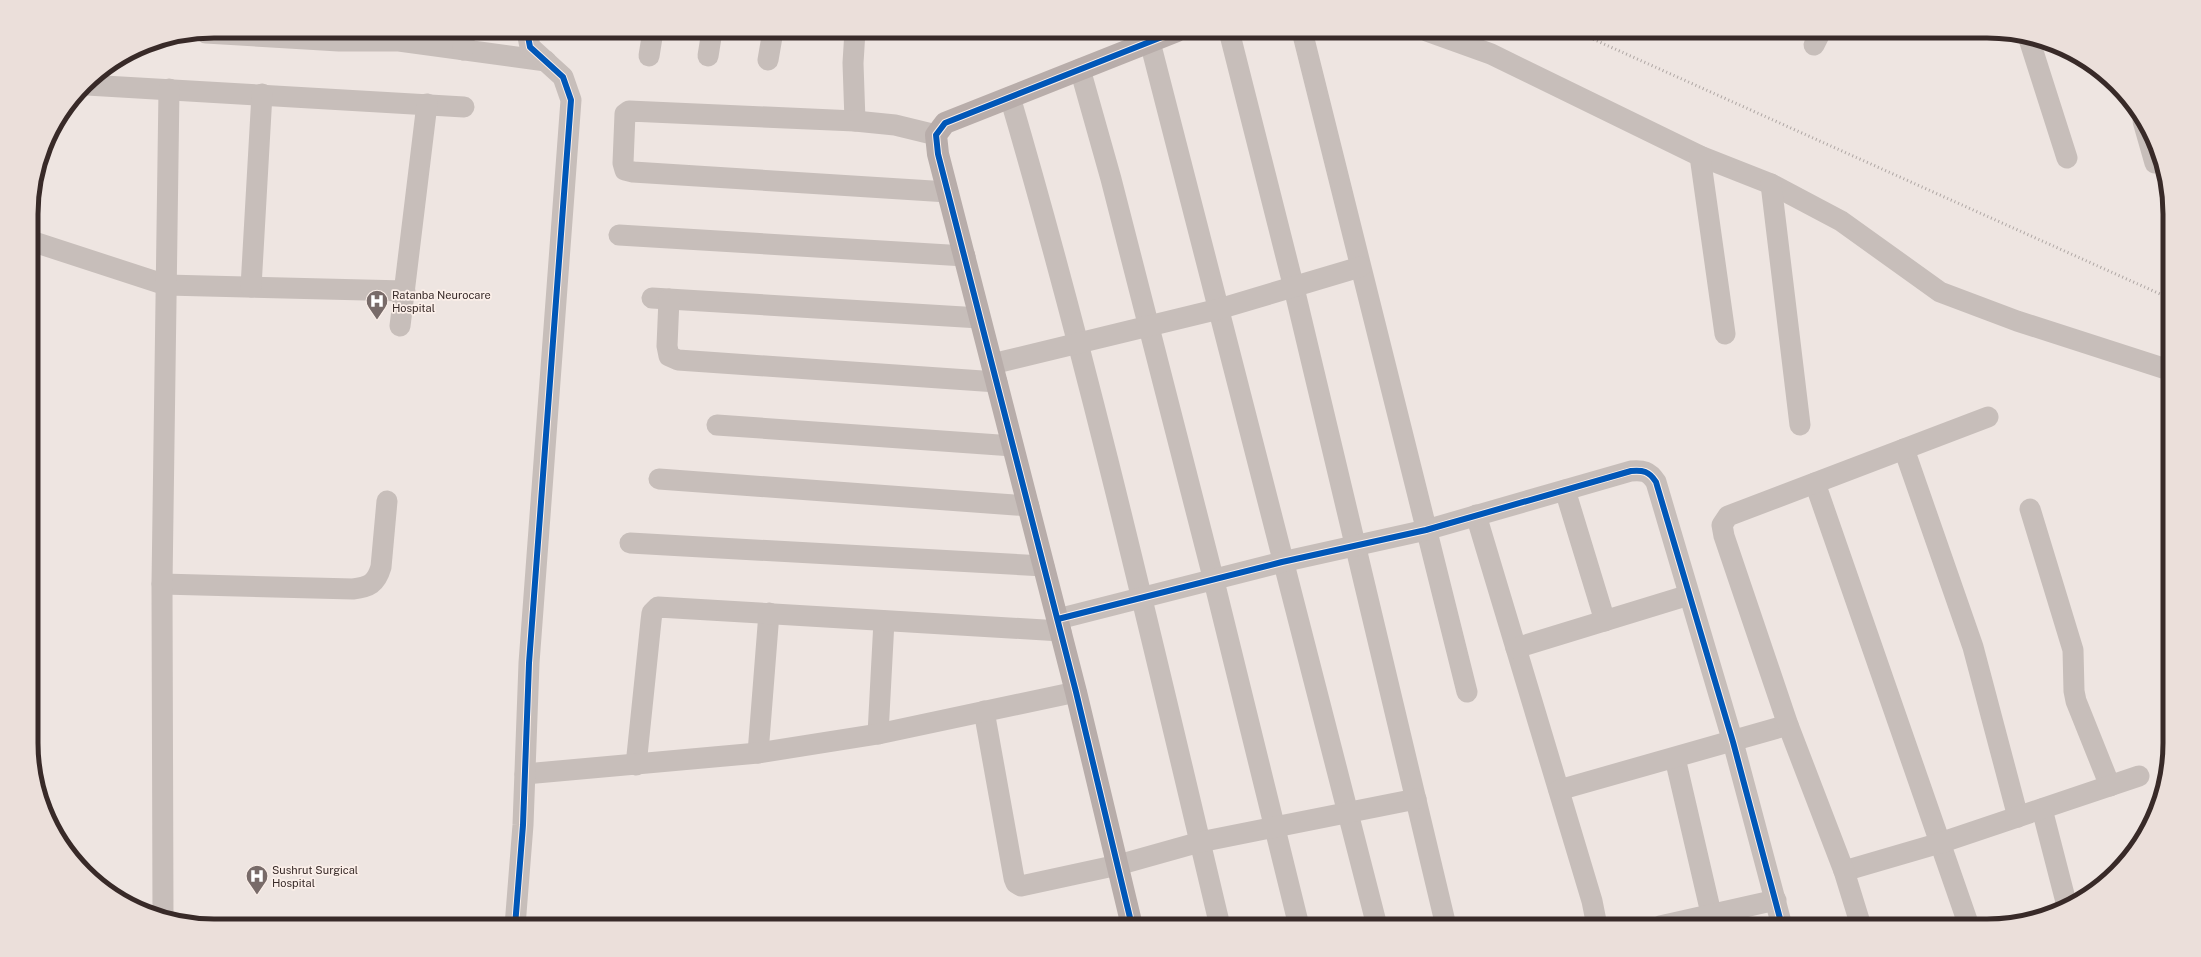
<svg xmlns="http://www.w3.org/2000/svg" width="2201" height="957" viewBox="0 0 2201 957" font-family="'Public Sans',sans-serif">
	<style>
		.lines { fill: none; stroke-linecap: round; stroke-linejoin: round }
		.street { stroke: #c7beba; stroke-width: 21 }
		.secondary { stroke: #b8adaa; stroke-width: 22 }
		.rail { stroke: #afa7a4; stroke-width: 3; stroke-dasharray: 1 3; stroke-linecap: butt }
		.cycleway-casing { stroke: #fbefe9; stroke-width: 8 }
		.cycleway { stroke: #0057b8; stroke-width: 6 }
		.labels { text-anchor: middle; stroke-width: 3.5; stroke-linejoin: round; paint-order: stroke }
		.poi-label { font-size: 11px; fill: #382a28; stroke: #fbefe9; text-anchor: start }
		.rim { fill: none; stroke: #382a28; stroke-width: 5 }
	</style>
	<rect width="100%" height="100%" fill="#eee5e1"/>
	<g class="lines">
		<g class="street">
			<polyline points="1229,31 1294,288 1446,926"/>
			<polyline points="1302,31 1467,692"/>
			<polyline points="1427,31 1491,54 1700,156 1771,184 1841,221 1940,292 2017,321 2169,370"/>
			<polyline points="206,33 339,41 399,41 546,61"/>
			<polyline points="2029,39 2067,158"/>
			<polyline points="1150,42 1377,926"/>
			<polyline points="1814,45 1821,31"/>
			<polyline points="463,50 465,31"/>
			<polyline points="649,56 653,31"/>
			<polyline points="708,56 712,31"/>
			<polyline points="768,60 773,31"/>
			<polyline points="1080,69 1111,179 1214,581 1299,926"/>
			<polyline points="87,85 464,107"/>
			<path d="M1010 97C1090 370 1154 649 1220 926"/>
			<polyline points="855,121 853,63 855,31"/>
			<polyline points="2143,121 2155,163"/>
			<polyline points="936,135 895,125 855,121 629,111 625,114 623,163 625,170 633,172 948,192"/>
			<polyline points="1700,156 1725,334"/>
			<polyline points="1771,184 1800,425"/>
			<polyline points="619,235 965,256"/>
			<polyline points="31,241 166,285 405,291"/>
			<polyline points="251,287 262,94"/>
			<polyline points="652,298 980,318"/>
			<polyline points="669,299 667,346 669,356 678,360 997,382"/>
			<polyline points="400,326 427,104"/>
			<polyline points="992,364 1219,309 1360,267"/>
			<polyline points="717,425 1013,446"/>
			<polyline points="1904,449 1973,647 2018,817"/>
			<polyline points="659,479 1029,506"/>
			<polyline points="1815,483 1969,926"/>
			<polyline points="1565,490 1605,621"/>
			<polyline points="2030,509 2073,650 2074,691 2076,701 2110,786"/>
			<polyline points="1476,515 1592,901 1597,926"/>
			<polyline points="630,543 1044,566"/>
			<path d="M162 584 353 589C369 587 376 584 381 567L387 501"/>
			<path d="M1058 619 1282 562 1426 530 1631 471C1643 470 1649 471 1656 482L1733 742 1782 926"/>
			<polyline points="1516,648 1689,595"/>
			<polyline points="984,711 1014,878 1016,883 1021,886 1118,865 1200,842 1416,799"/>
			<polyline points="878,734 884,621"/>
			<polyline points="758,753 769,613"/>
			<polyline points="1675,758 1714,926"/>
			<polyline points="636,765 651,621 652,613 658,607 1061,631"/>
			<polyline points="525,774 758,753 878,734 1076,692"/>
			<polyline points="1559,790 1788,725"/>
			<polyline points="2042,809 2067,906"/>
			<polyline points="1844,871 1940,843 2139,776"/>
			<polyline points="163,916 162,584 169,89"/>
			<polyline points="515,926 523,825 529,663 571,100 563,77 530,47 527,31"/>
			<polyline points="1660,926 1776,900"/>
			<polyline points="1861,926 1844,871 1788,725 1724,536 1722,525 1728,516 1988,417"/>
		</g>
		<polyline class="secondary" points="1132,926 1076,692 938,154 936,135 945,123 1177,31"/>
		<polyline class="rail" points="1575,31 2169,298"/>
		<g class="cycleway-casing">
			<g id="cycleway">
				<path d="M1058 619 1282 562 1426 530 1631 471C1643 470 1649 471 1656 482L1733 742 1782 926"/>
				<polyline points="515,926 523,825 529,663 571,100 563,77 530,47 527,31"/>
				<polyline points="1132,926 1076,692 938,154 936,135 945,123 1177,31"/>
			</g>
		</g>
		<use href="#cycleway" class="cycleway"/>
	</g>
	<defs>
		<g id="hospital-pin" transform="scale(1.15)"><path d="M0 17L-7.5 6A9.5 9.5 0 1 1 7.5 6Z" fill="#786b69" stroke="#fbefe9"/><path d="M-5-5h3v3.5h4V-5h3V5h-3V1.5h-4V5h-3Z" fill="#fff"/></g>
	</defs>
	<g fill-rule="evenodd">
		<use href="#hospital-pin" x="377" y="301"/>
		<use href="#hospital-pin" x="257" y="876"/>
	</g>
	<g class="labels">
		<g class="poi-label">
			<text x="392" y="299">Ratanba Neurocare<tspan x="392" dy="13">Hospital</tspan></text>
			<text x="272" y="874">Sushrut Surgical<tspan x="272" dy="13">Hospital</tspan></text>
		</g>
	</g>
	<path d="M0 0H2201V957H0ZM214 38H1987A176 176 0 0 1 2163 214V743A176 176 0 0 1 1987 919H214A176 176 0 0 1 38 743V214A176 176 0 0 1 214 38Z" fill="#ebdfda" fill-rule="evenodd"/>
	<path class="rim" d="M214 38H1987A176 176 0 0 1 2163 214V743A176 176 0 0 1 1987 919H214A176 176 0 0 1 38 743V214A176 176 0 0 1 214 38Z"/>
</svg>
